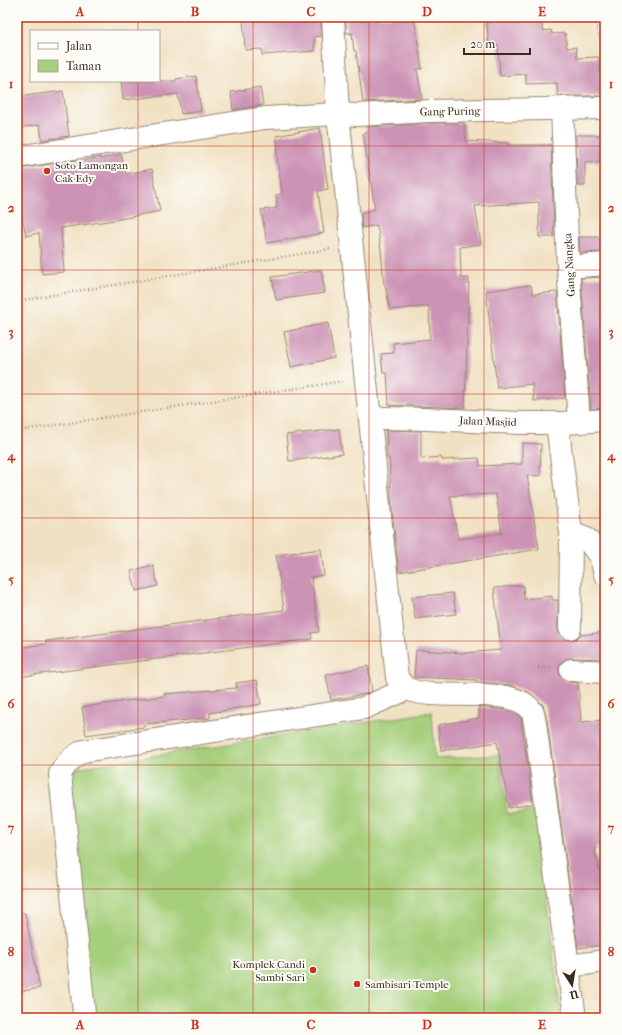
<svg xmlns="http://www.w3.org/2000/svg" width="622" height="1035" viewBox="0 0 622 1035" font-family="'IM FELL French Canon',serif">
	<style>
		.green { fill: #a5cf7a; stroke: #707c4c }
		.building { fill: #cc93b5; fill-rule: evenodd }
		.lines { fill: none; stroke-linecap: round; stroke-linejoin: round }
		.service-casing { stroke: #968670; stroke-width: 14 }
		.minor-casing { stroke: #968670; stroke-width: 24 }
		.tertiary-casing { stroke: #968670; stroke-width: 24 }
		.path { stroke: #968670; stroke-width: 2.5; stroke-dasharray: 1 3; stroke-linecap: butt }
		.service { stroke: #fff; stroke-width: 13 }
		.minor { stroke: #fff; stroke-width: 22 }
		.tertiary { stroke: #fff; stroke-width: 22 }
		.grid { fill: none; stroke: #c8321e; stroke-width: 1; stroke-opacity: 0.55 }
		.poi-dot { fill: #c8321e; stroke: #fdfcf7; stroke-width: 1.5 }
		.labels { text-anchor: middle; stroke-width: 4; stroke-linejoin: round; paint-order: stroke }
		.street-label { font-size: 11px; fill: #3b2a1e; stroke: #fdfcf7 }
		.poi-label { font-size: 11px; fill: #3b2a1e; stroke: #fdfcf7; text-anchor: start }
		.neatline { fill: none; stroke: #c8321e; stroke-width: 1.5 }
		.grid-label { font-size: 13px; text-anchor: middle; font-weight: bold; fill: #c8321e }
	</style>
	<rect width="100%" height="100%" fill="#fdfcf7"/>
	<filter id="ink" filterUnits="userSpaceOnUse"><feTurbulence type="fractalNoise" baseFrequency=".025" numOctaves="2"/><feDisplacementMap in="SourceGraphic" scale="8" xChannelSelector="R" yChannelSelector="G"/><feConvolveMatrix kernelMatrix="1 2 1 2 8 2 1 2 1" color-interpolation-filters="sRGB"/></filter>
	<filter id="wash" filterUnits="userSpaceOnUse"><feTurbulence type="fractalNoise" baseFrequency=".012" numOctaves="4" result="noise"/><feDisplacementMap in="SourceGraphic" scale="16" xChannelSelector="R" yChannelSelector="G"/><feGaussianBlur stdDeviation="0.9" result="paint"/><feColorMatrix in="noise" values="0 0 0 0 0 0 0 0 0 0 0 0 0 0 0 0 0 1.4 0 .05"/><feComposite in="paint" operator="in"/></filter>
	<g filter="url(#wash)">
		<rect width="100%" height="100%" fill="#f1e1c3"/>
		<polygon class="green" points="432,712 435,759 499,755 507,814 536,812 561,1018 89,1018 72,780 76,768"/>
		<g id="blocks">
			<g class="building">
				<polygon points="243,17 321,17 321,36 314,37 315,51 262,55 262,49 245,50"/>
				<polygon points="346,17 414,17 422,69 417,69 422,99 363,102 356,51 354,51 352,33 346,33"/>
				<polygon points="486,17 523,17 523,22 541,20 543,31 551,30 552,34 565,33 567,48 576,47 577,58 599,57 600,74 604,74 605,96 568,96 562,95 558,96 557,83 526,84 526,74 500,76 498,45 489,45"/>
				<polygon points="196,76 201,111 181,114 178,94 123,100 121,81 176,81 176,79"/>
				<polygon points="260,87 263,105 233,110 231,92"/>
				<polygon points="63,91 69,136 42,140 40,125 17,128 17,97"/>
				<polygon points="431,123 464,123 466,141 508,143 508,145 551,145 554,237 539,237 539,202 475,206 481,244 460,247 461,278 469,278 465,408 389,405 387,373 383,373 381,354 394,353 393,343 430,339 429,306 390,310 385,284 384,284 381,250 377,225 362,228 361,213 375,209 363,133 367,132 366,127"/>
				<polygon points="320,128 328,189 318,191 324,233 267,243 261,210 277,208 276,195 282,194 276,149 278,149 276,136"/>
				<polygon points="576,135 605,135 605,161 585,162 585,186 577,186"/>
				<polygon points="121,154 126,174 152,169 160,211 115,220 61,228 64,272 42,274 39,233 26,236 22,216 17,217 17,169 77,160 77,162 100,157 100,159"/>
				<polygon points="579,237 604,237 604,252 580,253"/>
				<polygon points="321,270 325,293 276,300 272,277"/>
				<polygon points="605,277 605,408 591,409 581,278"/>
				<polygon points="531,285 533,294 557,292 565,398 534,401 532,384 497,388 486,291"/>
				<polygon points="328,323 334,358 291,367 284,332"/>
				<polygon points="339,429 342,454 289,461 286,435"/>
				<path d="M386 430 421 431V459L441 457 442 460 479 458 480 466 522 464V443L541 444 540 476 527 475 539 549 399 572 392 512 389 458H387ZM496 494 502 533 458 539 450 496Z"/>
				<polygon points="321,549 324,575 311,577 319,632 311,633 312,639 17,677 17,648 46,644 46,641 284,610 276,555"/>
				<polygon points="153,565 158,586 136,591 131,571"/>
				<polygon points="523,585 524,599 552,596 552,600 558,600 558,628 559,634 564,639 570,640 576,639 580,635 605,632 605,659 572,658 566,659 560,663 559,670 560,676 564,680 570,682 578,683 581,722 605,720 605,847 594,848 602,881 605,881 605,945 578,948 547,721 543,705 530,693 511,685 477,682 477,680 414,677 416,650 464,653 501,650 494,588"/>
				<polygon points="453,593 456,614 415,619 412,597"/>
				<polygon points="368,666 372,691 365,694 331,700 326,675"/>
				<polygon points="257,680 261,704 210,713 210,718 144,724 144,727 86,735 82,707 164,696 164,694 237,688 236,683"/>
				<polygon points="479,707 506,710 516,714 521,718 533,804 509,808 497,742 441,751 438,725 479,718"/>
				<polygon points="17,913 25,913 40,988 17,992"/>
			</g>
		</g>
	</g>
	<g filter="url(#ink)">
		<use href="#blocks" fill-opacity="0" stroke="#968670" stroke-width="1"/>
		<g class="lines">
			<g class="service-casing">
				<polyline id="service" points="603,17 605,34"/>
			</g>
			<g class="minor-casing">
				<g id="minor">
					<polyline points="562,107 568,267 579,421"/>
					<polyline points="568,267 605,264"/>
					<path d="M370 418C432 417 494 424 556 423 572 423 589 421 605 420"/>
					<polyline points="557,423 571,533 570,628"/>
					<polyline points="571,533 587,539 601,558 605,574"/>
					<polyline points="571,670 605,672"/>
					<polyline points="569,966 605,961"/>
					<path d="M83 1018 84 1013 60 774C66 763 72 757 83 751L364 708 407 689"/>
					<path d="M575 1018 535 723C534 720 534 714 532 711 513 683 437 703 408 689 404 687 400 681 397 678L338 114 357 115 431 111 605 108"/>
				</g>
			</g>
			<g class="tertiary-casing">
				<polyline id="tertiary" points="17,157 265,118 338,114 333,17"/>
			</g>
			<g class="path">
				<polyline points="17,301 330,249"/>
				<polyline points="17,431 344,381"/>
				<polyline points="538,667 551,668"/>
			</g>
			<use href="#service" class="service"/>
			<use href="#minor" class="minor"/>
			<use href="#tertiary" class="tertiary"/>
		</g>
	</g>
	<path class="grid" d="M138 17V31M253 17V1018M369 17V1018M484 17V1018M138 81V1018M17 146H605M17 270H605M17 394H605M17 518H605M17 641H605M17 765H605M17 889H605"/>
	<g class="poi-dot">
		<circle cx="47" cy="171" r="4"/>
		<circle cx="313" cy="970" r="4"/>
		<circle cx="357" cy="984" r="4"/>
	</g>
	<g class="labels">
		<g class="street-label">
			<text transform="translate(450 111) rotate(-1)" y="4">Gang Puring</text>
			<text transform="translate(569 265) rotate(-93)" y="4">Gang Nangka</text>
			<text transform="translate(488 421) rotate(2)" y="4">Jalan Masjid</text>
		</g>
		<g class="poi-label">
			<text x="55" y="169">Soto Lamongan<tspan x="55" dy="13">Cak Edy</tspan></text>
			<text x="305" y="968" text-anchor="end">Komplek Candi<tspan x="305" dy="13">Sambi Sari</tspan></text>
			<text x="365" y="988">Sambisari Temple</text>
		</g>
	</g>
	<rect width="622" height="1035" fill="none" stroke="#fdfcf7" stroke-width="44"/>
	<rect x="30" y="30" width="130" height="52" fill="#fdfcf7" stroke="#afa8a0"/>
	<rect x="38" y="43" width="20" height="6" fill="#ffffff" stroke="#afa8a0"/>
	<text x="66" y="50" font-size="12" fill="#3b2a1e">Jalan</text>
	<rect x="38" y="60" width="20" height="12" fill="#a5cf7a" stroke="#afa8a0"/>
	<text x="66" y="70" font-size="12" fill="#3b2a1e">Taman</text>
	<g transform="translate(572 985) rotate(168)" stroke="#fdfcf7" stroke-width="3" paint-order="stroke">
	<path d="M0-3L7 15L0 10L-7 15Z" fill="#3b2a1e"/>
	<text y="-6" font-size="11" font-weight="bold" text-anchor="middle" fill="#3b2a1e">U</text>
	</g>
	<path d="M464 48v6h66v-6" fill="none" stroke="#3b2a1e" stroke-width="2"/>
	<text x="470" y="48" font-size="12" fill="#3b2a1e" stroke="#fdfcf7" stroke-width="3" paint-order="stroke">20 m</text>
	<rect x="22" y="22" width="578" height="991" class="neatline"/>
	<g class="grid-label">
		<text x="80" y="16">A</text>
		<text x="195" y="16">B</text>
		<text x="311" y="16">C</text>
		<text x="427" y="16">D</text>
		<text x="542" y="16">E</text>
		<text x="11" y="88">1</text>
		<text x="611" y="88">1</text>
		<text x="11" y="212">2</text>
		<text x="611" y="212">2</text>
		<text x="11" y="336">3</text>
		<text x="611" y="336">3</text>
		<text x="11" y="460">4</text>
		<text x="611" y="460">4</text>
		<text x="11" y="584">5</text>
		<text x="611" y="584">5</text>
		<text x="11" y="708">6</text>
		<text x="611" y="708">6</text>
		<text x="11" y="832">7</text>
		<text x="611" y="832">7</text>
		<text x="11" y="956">8</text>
		<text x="611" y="956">8</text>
		<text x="80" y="1029">A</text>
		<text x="195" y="1029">B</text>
		<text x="311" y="1029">C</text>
		<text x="427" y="1029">D</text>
		<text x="542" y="1029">E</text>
	</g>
</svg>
